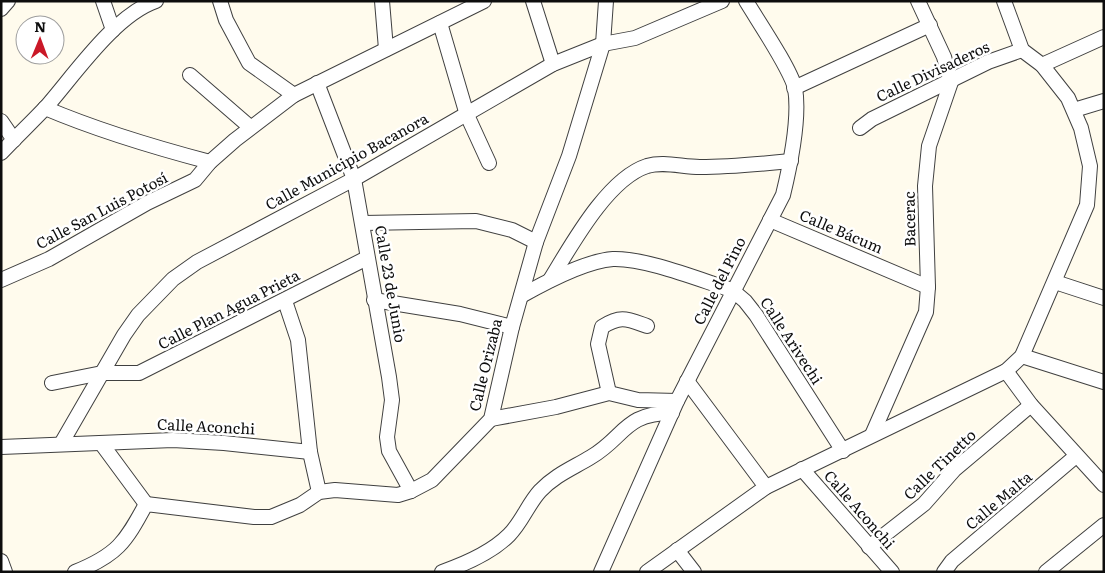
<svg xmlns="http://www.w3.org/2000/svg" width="1105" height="573" viewBox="0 0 1105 573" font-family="Literata,serif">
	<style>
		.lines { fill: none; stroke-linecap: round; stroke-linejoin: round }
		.minor-casing { stroke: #404040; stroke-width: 16 }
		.minor { stroke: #fff; stroke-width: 14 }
		.labels { text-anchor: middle; stroke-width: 5; stroke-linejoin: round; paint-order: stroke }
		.street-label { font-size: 15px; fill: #0d0d0d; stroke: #fff }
	</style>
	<rect width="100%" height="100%" fill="#fffbed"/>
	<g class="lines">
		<g class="minor-casing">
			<g id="minor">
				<polyline points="103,1 113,30"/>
				<polyline points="220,1 226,20 249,63 294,95"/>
				<polyline points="382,1 386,49"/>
				<polyline points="533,1 553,64"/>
				<polyline points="1,9 8,1"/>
				<polyline points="440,23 467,115 489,163"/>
				<polyline points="1042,65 1104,37"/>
				<polyline points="190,75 250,127"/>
				<polyline points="317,83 354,179 389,377 392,400 387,437 389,451 411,491"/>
				<polyline points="794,88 930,25"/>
				<path d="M45 108C99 131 153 147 210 162"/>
				<polyline points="1074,110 1104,101"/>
				<polyline points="1,121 14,140"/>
				<polyline points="860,128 872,119 988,62 1022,50"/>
				<path d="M1 153C16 137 32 122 47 106 75 74 115 15 156 1"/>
				<polyline points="770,220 928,287"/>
				<polyline points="363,223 476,221 512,230 536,242"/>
				<polyline points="1,280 49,259 147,203 195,180 210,162 235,140 294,95 484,1"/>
				<path d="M550 280C571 246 607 179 647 166 664 161 682 167 700 167 730 167 760 164 791 161"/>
				<polyline points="1055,282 1104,298"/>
				<path d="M521 296C544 283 586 261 613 259 646 258 700 280 732 290L745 301 756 315 843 451"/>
				<polyline points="374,300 460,314 512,327"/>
				<polyline points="285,301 298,340 310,452 319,492"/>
				<polyline points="1022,356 1104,382"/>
				<polyline points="1006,371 1031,405 1104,485"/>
				<polyline points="687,381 766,487"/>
				<polyline points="52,383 102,373 139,373 367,258"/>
				<path d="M609 393 598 344 602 327C621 315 627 319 647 326"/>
				<polyline points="491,419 556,407 609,393 638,400 677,401"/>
				<polyline points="872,435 926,312 928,287 925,186 929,146 951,82 944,57 918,1"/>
				<polyline points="101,443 146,504"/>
				<polyline points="61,444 124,335 138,315 173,279 197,262 354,179 553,64 603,44 635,38 722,1"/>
				<polyline points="1,447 173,440 224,443 310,452"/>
				<polyline points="802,469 892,572"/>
				<polyline points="869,547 924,504 954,470 1031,405"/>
				<polyline points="677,550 694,572"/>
				<polyline points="1,561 5,572"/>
				<path d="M75 572C117 555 125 543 146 504L254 517H271L300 505 319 492 335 490 398 495 411 491 432 480 491 419 512 327 536 242 569 156 603 44 606 1"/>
				<path d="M442 572C465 564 492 552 509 535 522 522 528 504 540 491 555 475 573 468 591 457 625 437 624 413 672 413"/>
				<path d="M601 572 677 401 783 195C790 166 800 117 795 88 790 68 758 21 746 1"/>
				<polyline points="647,572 766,487 1006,371 1022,356 1087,205 1090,166 1081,128 1068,98 1042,65 1022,50 1004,1"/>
				<polyline points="944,572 952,561 1076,456"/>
				<polyline points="1046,572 1104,525"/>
			</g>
		</g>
		<use href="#minor" class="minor"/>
	</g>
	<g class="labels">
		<g class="street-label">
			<text transform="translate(933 72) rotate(-25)" y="5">Calle Divisaderos</text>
			<text transform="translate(347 162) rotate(-29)" y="5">Calle Municipio Bacanora</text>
			<text transform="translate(102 211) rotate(-28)" y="5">Calle San Luis Potosí</text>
			<text transform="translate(910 219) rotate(-91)" y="5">Bacerac</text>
			<text transform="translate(841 232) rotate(23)" y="5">Calle Bácum</text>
			<text transform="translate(720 281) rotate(-63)" y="5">Calle del Pino</text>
			<text transform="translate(390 284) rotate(80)" y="5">Calle 23 de Junio</text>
			<text transform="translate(229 310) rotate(-27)" y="5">Calle Plan Agua Prieta</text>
			<text transform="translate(791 341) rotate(57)" y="5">Calle Arivechi</text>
			<text transform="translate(486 365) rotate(-76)" y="5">Calle Orizaba</text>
			<text transform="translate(206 427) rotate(3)" y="5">Calle Aconchi</text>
			<text transform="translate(940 465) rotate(-44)" y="5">Calle Tinetto</text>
			<text transform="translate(999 501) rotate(-40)" y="5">Calle Malta</text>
			<text transform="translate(859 510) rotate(49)" y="5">Calle Aconchi</text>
		</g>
	</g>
	<rect width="1105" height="573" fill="none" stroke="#0d0d0d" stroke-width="5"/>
	<g transform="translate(40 40) rotate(1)"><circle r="24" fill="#ffffff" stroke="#9e9e9e"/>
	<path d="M0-4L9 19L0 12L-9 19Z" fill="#ca1827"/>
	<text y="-8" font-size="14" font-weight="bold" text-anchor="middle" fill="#0d0d0d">N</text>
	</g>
</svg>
